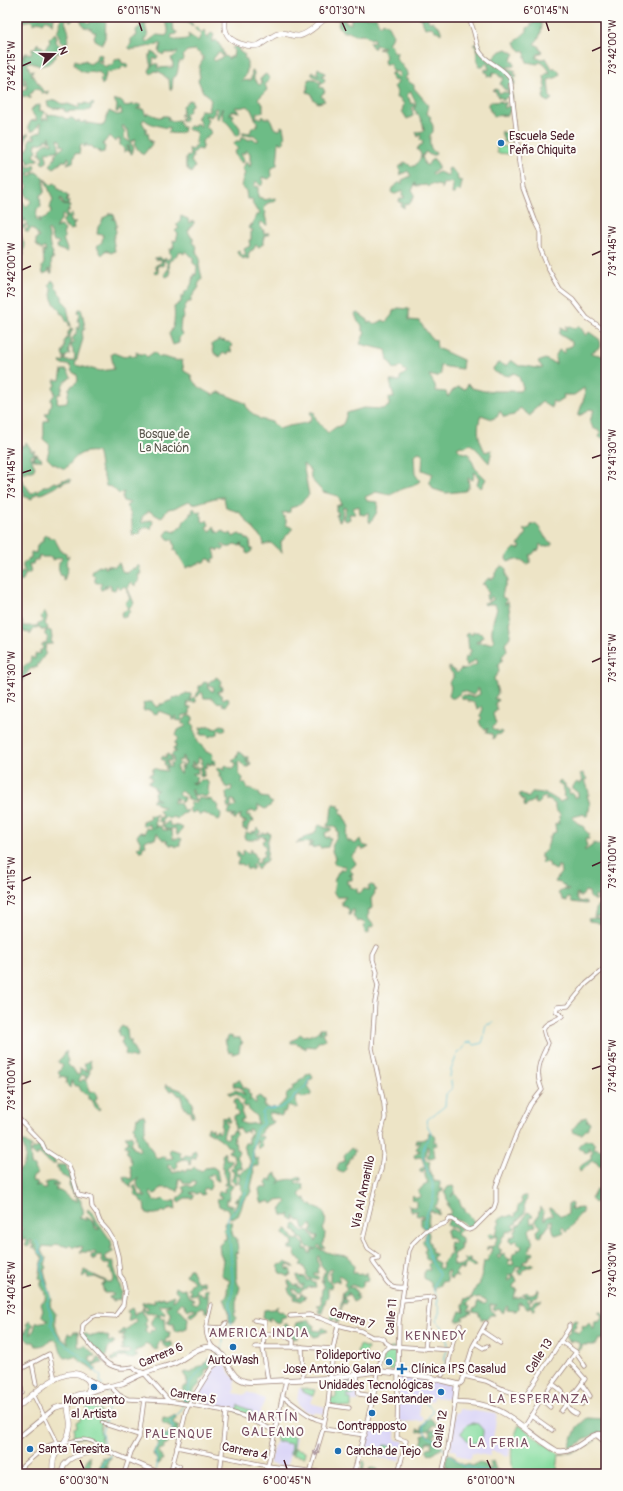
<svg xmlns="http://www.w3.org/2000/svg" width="623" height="1491" viewBox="0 0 623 1491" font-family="Pangolin,sans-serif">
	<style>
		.built { fill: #dbd6f7 }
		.green { fill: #87dda0; stroke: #687e66 }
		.forest { fill: #6dbc86; stroke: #5c6e58; fill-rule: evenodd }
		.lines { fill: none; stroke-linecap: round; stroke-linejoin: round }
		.stream { stroke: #59c0d6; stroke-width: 1 }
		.pedestrian-casing { stroke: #9c8278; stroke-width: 4 }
		.minor-casing { stroke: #9c8278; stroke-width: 5 }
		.tertiary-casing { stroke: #9c8278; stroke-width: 5.5 }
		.secondary-casing { stroke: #9c8278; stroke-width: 6 }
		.primary-casing { stroke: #9c8278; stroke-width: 6 }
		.pedestrian { stroke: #fff; stroke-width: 2.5 }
		.minor { stroke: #fff; stroke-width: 3.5 }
		.tertiary { stroke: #fff; stroke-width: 4 }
		.secondary { stroke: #fff; stroke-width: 4.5 }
		.primary { stroke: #fff; stroke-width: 5 }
		.oneway { stroke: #ae9aa0 }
		.ticks { fill: none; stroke: #4a1f2b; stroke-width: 1.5 }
		.poi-dot { fill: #1f6fb2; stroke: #fdfcf7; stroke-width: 1.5 }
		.labels { text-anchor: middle; stroke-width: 4; stroke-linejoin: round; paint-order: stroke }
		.poi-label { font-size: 12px; fill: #4a1f2b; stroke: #fdfcf7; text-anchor: start }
		.park-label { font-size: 12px; fill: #5c584e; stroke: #fdfcf7 }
		.street-label { font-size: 12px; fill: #4a1f2b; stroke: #fdfcf7 }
		.neighbourhood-label { font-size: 13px; letter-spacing: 1px; fill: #784e61; stroke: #fdfcf7 }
		.neatline { fill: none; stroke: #4a1f2b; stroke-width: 1.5 }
		.ticks-label { font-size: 10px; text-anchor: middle; fill: #4a1f2b }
	</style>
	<rect width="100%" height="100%" fill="#fdfcf7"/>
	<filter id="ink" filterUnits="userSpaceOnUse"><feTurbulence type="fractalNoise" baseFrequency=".025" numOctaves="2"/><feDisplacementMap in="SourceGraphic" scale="8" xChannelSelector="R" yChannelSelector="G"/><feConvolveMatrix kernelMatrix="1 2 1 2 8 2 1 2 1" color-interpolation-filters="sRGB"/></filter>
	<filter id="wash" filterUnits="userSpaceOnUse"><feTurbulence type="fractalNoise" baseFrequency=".012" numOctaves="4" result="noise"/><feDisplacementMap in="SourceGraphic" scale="16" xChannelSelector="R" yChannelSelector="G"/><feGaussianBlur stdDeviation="0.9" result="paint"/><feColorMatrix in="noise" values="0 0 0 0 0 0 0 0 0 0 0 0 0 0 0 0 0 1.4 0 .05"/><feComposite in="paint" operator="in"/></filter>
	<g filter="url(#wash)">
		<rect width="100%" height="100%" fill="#ede4c6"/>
		<g class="built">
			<polygon points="224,1361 230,1374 236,1379 234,1384 235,1389 234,1393 244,1395 247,1392 265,1399 257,1421 229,1408 217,1406 194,1400 214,1368"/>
			<polygon points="399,1376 452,1385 451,1399 433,1397 432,1401 421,1401 419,1415 423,1419 423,1421 398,1422"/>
			<polygon points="357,1378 358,1401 352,1401 351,1408 336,1406 336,1390 339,1389 338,1380"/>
			<polygon points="299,1388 315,1389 310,1403 325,1407 324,1414 313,1412 312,1414 309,1412 305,1411 298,1405 297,1400"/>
			<polygon points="459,1409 497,1414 493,1438 511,1441 509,1456 503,1455 500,1453 491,1451 490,1456 472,1453 470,1460 456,1454 456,1451 449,1449 450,1447 452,1447 453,1446 450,1445 455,1413 459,1412"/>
			<polygon points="368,1427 395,1429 396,1440 404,1441 400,1461 380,1458 361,1452"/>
			<polygon points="278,1431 296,1436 294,1448 291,1448 287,1467 269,1464"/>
		</g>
		<g class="green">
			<polygon points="497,146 510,147 510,154 497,153"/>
			<polygon points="342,1297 344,1297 338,1323 335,1322 337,1322 337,1319 334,1317 332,1321 331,1317 334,1310 340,1311"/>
			<polygon points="359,1345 368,1348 365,1355 357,1352"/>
			<path d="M392 1348H394L397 1350 396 1367 392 1370 384 1368 382 1364C383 1356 383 1350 392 1348Z"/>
			<polygon points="353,1382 354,1395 348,1395 347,1392 347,1398 351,1399 351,1408 329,1404 331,1393 332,1398 336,1397 336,1390 347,1390 346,1383"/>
			<polygon points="301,1388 315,1390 313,1396 304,1393"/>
			<path d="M87 1401 93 1402 89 1404 90 1406 94 1407 95 1409H100L102 1420 100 1431 102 1437 100 1438 102 1441 100 1443 85 1437 73 1439 74 1428 77 1427 76 1422 80 1421V1418C88 1415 86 1408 87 1401Z"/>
			<polygon points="238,1405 252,1411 250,1416 236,1411"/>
			<path d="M473 1423 478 1424 483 1430C484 1445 470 1447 463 1435L461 1434V1432L463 1431C465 1426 467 1424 473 1423Z"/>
			<path d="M519 1425 559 1454 568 1453 578 1450 596 1440C584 1448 573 1455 559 1454L557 1471 564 1474 553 1472 550 1474H515L513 1472C510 1453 511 1443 519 1425Z"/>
			<polygon points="278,1431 283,1432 283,1434 294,1436 292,1454 290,1454 291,1444 276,1441"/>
			<polygon points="384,1445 395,1447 394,1453 383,1451"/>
			<polygon points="294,1448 305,1451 304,1457 293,1455"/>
			<polygon points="363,1461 365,1462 363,1470 369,1472 370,1468 370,1471 371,1468 377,1469 376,1474 361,1473"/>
		</g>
		<g class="forest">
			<polygon points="20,17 57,17 54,18 53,25 52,25 50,21 48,21 47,19 43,23 39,21 33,24 33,22 31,20 23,22 17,31 17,24 21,21"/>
			<polygon points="59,17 75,17 71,22 67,19 65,21 69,33 67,43 60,42 60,38 57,32 60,25 61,18"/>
			<polygon points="79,17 84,17 84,21 87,21 89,23 96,17 106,17 105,38 102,44 96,41 94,37 96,32 93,32 90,28 84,27"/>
			<path d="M138 17H144L143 19H146L149 22 145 23V25L148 36 145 40 146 43 157 35 166 36 168 33V28L162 17 180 19 189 18 193 26H191L188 22H173L174 31 177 32V34L172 35 171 38C176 42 183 39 189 39L188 34 198 41 201 35 194 28 196 27 202 33 204 30 206 36 208 39 209 35 212 33 214 35 212 40V42L216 40 221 47 224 55 222 56 221 53H218L213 59 215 61 225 56 229 59 230 57H233L234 51 232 48 237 46 240 52 245 55 244 58 247 60V71L245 76V77L241 81 251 80 252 71 254 72V79L259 85 262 84 260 79 263 77V76L266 74 270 79 265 84 267 90 258 99 263 104V112L260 113H257L256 118 259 117 261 119 263 116 265 118H270L274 128 279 130 281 129V126L283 127 285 138 283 139 285 141 282 144 279 141 277 165 271 169 272 176 269 179 262 177V181H264L261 186 256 181 254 187 258 186V197L262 198 264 200 275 198 276 200 266 204 264 210 266 212 265 215 267 224 266 226 262 222 259 223 262 230H264L263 233H269L268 235H264L265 239 263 240V244L259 247 256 245 253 250 250 251 248 255 249 259H246V257L243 259 237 253V251L239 250 241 255H246L244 249 250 246 249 240H251V232L253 231 252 229 250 230 248 227 249 226 251 227V224L252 226 253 222 256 218V215H259L260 212 257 211 252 203 253 200 251 199H247L246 191 241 186 245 172 242 169 247 161 250 167 251 162 250 160V153L245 150V153L241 154 244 160V162L242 163 237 159 234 152 238 149 235 146 234 143 236 141H240L241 140 240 139 244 137 249 140 253 138 256 141 259 140 254 135H243V132L250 133 252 127H257V121C253 117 253 111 248 106L238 108V106L235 108 240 112 231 111 230 115 231 113 234 115V116L232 117 240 128V134L237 137C236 133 227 121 223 120L222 108 219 119 217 118V108L214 109 215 112 211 117 205 115 208 120 205 127 209 129 211 133 202 141 203 148 201 150 198 149 192 154 193 157 191 161 195 167 191 173C184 165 186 167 186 157L190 156 189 148 192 150 195 148V145L197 144 195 142C198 130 198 133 187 129L188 127 190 126 194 127 195 124H198L200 127 201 125 198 118H196L200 113V110L210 111 208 108 211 101 207 94 203 92 198 80 200 77C198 71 199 65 203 60V56L195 50 187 51 182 56 184 60 182 62 180 61C177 65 179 71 176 76L173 78 172 89H170L169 80 160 72 155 71 151 74 149 71 151 66 149 59V55H151L152 52 156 54 158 57 156 59 155 58 153 59V66L155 64H158V68L173 67V64L171 58 174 57 177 54V51L175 53H164L163 55 159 52 161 44 160 43 158 45C150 45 139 50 130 49L128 47 131 44V38L137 36 136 30 143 24 140 18Z"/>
			<path d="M332 17H345V22L351 24V17H376L379 24 381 25 383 22 385 24H387L393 35 388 44 391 45 394 52H397L396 58 407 72V76L404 79H407L409 82 414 85V88L426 102 428 106 427 107 428 109 427 114 431 117 430 119 433 126V132L430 135C430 141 428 149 436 153L435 155H430L426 152 424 153V155L422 156 425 165H428L430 161 432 160 433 158 438 164V169L432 172 433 175 439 172 446 175H449L448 169 450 168 457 174 458 180 462 181 460 192 458 190 454 194H452L453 185 452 182 446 184 443 183 442 189 441 186 431 184 428 187 426 185 416 186 415 183 413 189 412 190 414 193V197L411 199 412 201 404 205V208L401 206 403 203H400L399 201 400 199 405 197 402 195 403 190C399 191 396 197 391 192L392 188 400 182 402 184V180L411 176 408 171 400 175 401 171 399 169 400 166 402 165 404 166 403 163 405 162 411 166H415L420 159 421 154 417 149 420 145H422L423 142 420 140 421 135H419L418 137 416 132 424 131 423 124 418 114H415L417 112 414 110C418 102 413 99 411 92L407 94V97L409 98 411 104 413 103 415 106 412 108 413 116 407 119 402 111 404 103 402 102 399 97 396 98 397 92 394 86 398 83 397 80 394 81 391 76V73H394L399 78 400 73 398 72 392 71 390 64H385L384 61 386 56 382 50 378 49 383 48 384 47 375 45V48H373L370 44V42L375 43 373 38 371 39 363 34 354 35 351 32H343L338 25 339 22 338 19H332Z"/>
			<polygon points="419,17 428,17 428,21 430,22 433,21 436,25 439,26 441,31 441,34 437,31 435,31 432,27 425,28 422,21 423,19 420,19"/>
			<path d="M533 21H540L542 25 541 32 539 38 534 44 539 46 540 49 543 52 538 54 536 58 542 59 546 58 553 70 554 69V67L560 73 558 77 548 80C549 85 548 89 550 94L549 95 552 99 548 102 544 99 543 96 545 94 544 91 546 88 544 84 545 83 544 76 547 73 550 74C549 69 545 64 540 62L537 64 527 62 526 59 527 57 524 56 526 54 524 53V50L521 51 517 47 515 42 527 31V28L531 26V23L533 24Z"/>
			<path d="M55 33 57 37 56 42 61 47 59 53H55L56 57 48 64 40 66 29 62 27 63 30 71 33 70 31 74C37 78 38 87 45 92L49 91V93L48 94 44 92 42 94 40 90 34 89 29 96 31 98 30 99 28 97 22 96 17 105V91L19 92 20 90 22 91 27 88 25 78H23L25 85H22L20 81 17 85V73L22 77 17 65V58L22 55 24 58V54L27 53 31 54 32 49 34 48 35 50 36 45 38 43V46H41L45 49 50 42 49 39Z"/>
			<polygon points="600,41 602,44 605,43 606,46 606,65 602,62 600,58 602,56"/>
			<path d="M478 42C482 51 483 57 493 59L499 52 507 49 515 54 511 59 514 63V66L507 67 508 69H510L516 71 513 74 517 75 514 79 515 84 508 85 513 99 506 97 504 100 500 97 499 98 496 94 497 93 493 90 497 89 499 93 506 92 508 94 507 89 505 90 500 84 504 77H500L498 74 493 72 492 77 487 76 488 73 485 72V69L489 70 487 63 485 64 483 67H479L478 65 479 64 477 59 476 46 473 45Z"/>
			<path d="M97 54 102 55 101 59 102 62 99 60 98 62 106 67 107 65H112L116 59 120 58 122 63 128 64V67L126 68 123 66 120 70 105 73 106 74 104 83 102 85 100 79 103 78 99 72 94 73 92 71 89 72 88 73C81 72 77 69 74 63L75 60 80 62 86 60V62L90 64 96 60Z"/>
			<polygon points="318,68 324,72 325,74 322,75 325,80 319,87 323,88 325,92 323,93 321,96 325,101 318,103 313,99 312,94 307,92 308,87 307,86 309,79 315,79 318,82 321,83 321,81 312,75 312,73 314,72 319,76 317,72"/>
			<path d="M56 100 64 105 68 104 79 108 80 103 83 105 86 103 90 105 92 102 94 104 91 106V109C83 114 75 109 67 112L64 111 65 109 55 108 54 109 48 106 47 102Z"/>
			<path d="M116 100 123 102 124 106 125 107 133 104 134 106 136 104 141 105V107L137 108V109H143L146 115 148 113 161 118 163 116H168L169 118 167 119 168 120 170 119 172 121 179 120 181 127H184L183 132C178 134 172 134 168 132L170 130 169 127 166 128C158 125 150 125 144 119L142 122 146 129V133H148L149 139 153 142 149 140 152 144 143 155 134 145 136 139 131 142 129 138 128 130H126L124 126H122L125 134 124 135V138L130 142 134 148 132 154 130 153 131 150 129 152 128 151 129 146H127L128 150 124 152V149L120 145V139L116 140 115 142 109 136 107 139 103 144 105 147 104 152 99 153 100 150 98 152 95 149 92 148V146H87L86 143V146L84 147V145L81 144 79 154 76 153 74 157 73 162 67 164 70 160 68 157 67 161H62L61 163 54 168 50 165 55 158 56 153 64 147 63 145 61 146V141L58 139 59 148 57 151 45 152 47 158V162L43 164 41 162 43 158 41 153H38L41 152 40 149 47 142 52 144 50 136 49 137 50 141 46 139V141L42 143H36V145L35 147 37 150 34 156 39 159 30 163H28V159L25 158 24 161 28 167H31L34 164 35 168 33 172 32 171 30 174 28 173 29 175 31 176 33 173 36 172 44 178V193L40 195 41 207 37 209 36 219 40 223 38 218C42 220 45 219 48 216L47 215 51 213 50 207 53 200 45 179 51 185 55 183 57 185V188L68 196 67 200 66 201 67 202 69 201 68 205H64L61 198 60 200 63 205 70 206 68 210 70 211H67V217L72 214V217L70 218 72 223H76L73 225 74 229 70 230 68 227 66 228 63 223V220L66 218 63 214 60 222 55 228 60 226 65 230 63 234 65 238 63 239 68 252 58 249 57 246 59 242 54 241 51 237 52 236 50 231 47 230C51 237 47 244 53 253L52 256 54 259 51 258 52 273H50V269H49L48 272 43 274 42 267 44 263 43 251H46L45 248H43L42 250 36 245V238H39L36 232 31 228 29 232H26L25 230 29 227 26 225 27 223 24 218 25 221 22 222 21 225 22 226 25 224V228L19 229 25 247 23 250 24 255 19 254 20 251 17 248 19 247 17 244V181L21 182V188H19L20 195 22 197 21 199 25 206H27L31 202 30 198H27L25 191 28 187 22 178 24 176 20 172 21 167 17 164H21L18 157 17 143 24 137V135H27L28 133V135L24 144V149L27 150 30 145 29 141 31 138 34 139 36 137H33V135L42 131 40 123 34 131H31L28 127 31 121 37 120 31 111 32 108H34V106L40 105V109L39 110 45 112V113L42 116 43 121 45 118 48 120 47 113 48 115C53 113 62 116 66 119L72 118 77 122 79 121 82 123 86 121V125L88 123 101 125H104L109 111 117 115 122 114 121 109H119L118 112H116L117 105 114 101Z"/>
			<polygon points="189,100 192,101 192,105 190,106 189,111 184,115 186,116 186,118 184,121 181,120 181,118 183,118 183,116 180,115 182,114 183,106"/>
			<polygon points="492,101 494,102 502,101 502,104 506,102 506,104 504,107 505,108 511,105 513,106 512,110 510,110 508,115 493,116 492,112 490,111 488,104"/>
			<polygon points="509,130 511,132 513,131 516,136 515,141 512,142 510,140 508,142 504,142 501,131 505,133"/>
			<polygon points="109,213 114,215 115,217 112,219 115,219 117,226 115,227 116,232 113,239 115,251 111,253 108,251 105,250 105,252 102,255 101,254 97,246 102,242 103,235 97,234 98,227 103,220 103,218 109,215"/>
			<path d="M181 216 188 219 189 223 194 221V223L188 231 191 237H193V242L197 247 196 252 200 259 199 265 202 278 198 285 199 287 191 298V302H188L184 308 185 310 183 312 184 318 181 319 180 331 182 335 179 338V343L173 345 169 334C175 327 175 316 174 307L181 302V297H183L185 292C189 290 193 283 192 279L194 278 192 277 195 276 194 274 196 275 197 266 193 263V257L190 256 185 251 184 254 180 251 173 259 169 261 170 275 166 277 164 275 168 269 167 263 164 260 163 266 158 265V272L157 274 154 272 157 269 155 266 162 262 161 260 159 259 157 260 154 258 160 257 163 260 166 258 167 260 171 257 169 249 172 250V248L174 247 173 240 176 241 178 234 175 231 179 228 177 226V224L180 222Z"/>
			<path d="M52 280 54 282 56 288 58 289 59 293 62 296V300L67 305C67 307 70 322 71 326H69V323L66 321 64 315 60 313V310C55 305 49 298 52 290L49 285Z"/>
			<path d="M398 308 409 309V320L419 321 432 339 436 340 437 348 463 360 462 369 447 367 440 365 441 374C437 378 433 376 429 375L435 385 436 391 446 392 448 397 451 392 458 387 465 389 468 384 472 388 484 391H520L523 387 518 375 514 373 508 376 494 372 493 368 499 363 506 366 511 360 519 366C529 365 534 369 543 368L538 362 545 359 556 364 555 357 559 350 564 353 566 348 572 346V342L559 334 561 328 567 330 566 326 576 328 578 326 581 328 586 336 589 332 599 339 600 347 591 353 606 357V400H604L606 413V439L599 437 601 432 593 428 590 421 594 410 589 409 585 413 578 416 585 395 584 388 574 395H563L564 398 557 403 552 401V408L542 402 535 408 530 416 520 408 514 415 504 417 500 411 497 417 492 419 481 415C476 430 478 438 485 452L492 450 489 463C483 457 477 448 470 444L465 447 461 446 457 448 461 452 469 454 475 468 486 479 481 488 477 485 479 478 474 472 473 480 468 478 469 486 465 491 446 493 433 489 429 481 433 474 422 470 423 454 419 452 414 455 415 474 420 481 413 486 402 489 390 495 376 492 365 497 367 501 378 502 377 512 370 523 368 517 369 512 364 515 360 514 359 506 353 508 355 514H349L350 519 346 521 343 519 346 507H343L342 517 340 521 337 519 336 515 339 513 336 511V506L342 504 338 496 323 492 311 479 310 470 303 464 309 495 297 506 290 508V512L282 513 286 520V525L293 528 281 542 282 553 271 543 264 545 263 540 239 512 226 508 224 497C214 497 203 502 193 504L189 501 174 508 168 509 161 518 149 511 142 517V523L150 520 153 521 151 529 146 527 141 529 140 534 132 535C132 525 133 514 126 506L130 503 123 501 122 497 124 492 119 494 112 487 106 486C105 479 104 477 101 471 99 465 100 459 97 452 79 450 76 457 65 469L52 463 47 458 50 445 43 439C45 432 43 429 44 422L49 419 45 414 49 412V408L52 404 51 399 55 394 53 387 56 385 54 380H60L62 370H67L71 377 63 384 61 394H58L57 402 59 403 67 402 69 388 78 381 77 375 71 371 72 369 70 367V365H67L61 364 60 362 64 361V357L62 354 65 346 64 342 67 338 68 339V332L70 331V328L73 329 70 335V344L72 346V343L75 342 72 339 77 332 76 328 78 327 79 330 80 329V324L78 321 80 315 78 313 79 309H81C83 315 84 322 85 329L82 331 83 339 75 365 101 371 114 369 111 354 114 353 124 357 130 354 133 356H137L136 352 140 354H144L147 357 154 352 159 357C167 356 173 362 182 360L184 371 191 375C192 385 205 390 213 395L219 392 245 403 248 410 260 419 272 422 279 429C289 425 299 425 309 422L312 417 310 412H314C315 421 322 426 328 433L336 427 341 426 344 422 347 413 363 408 383 409 389 406V398H394L390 381H400V377L407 372 401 367 394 369 388 360 386 350 360 344 365 332 362 330V325L358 322 355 314 358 313 368 320V323L371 322 374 325 383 320 386 322 392 315 393 311ZM70 345 73 350V354H75L74 361H66L65 357 70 354 68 352 69 350V346Z"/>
			<polygon points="219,340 223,341 224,340 226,342 229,342 233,346 230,347 232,352 228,351 227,355 223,353 220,357 214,353 212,344"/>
			<polygon points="26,442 31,449 30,451 35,451 33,452 34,454 37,454 38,456 42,459 41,461 40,460 34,460 33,457 36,455 31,455 31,459 33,457 33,459 32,461 35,467 33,471 26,471 24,474 17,469 17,452 21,449 21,445 25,446"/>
			<polygon points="21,479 31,493 33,493 36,490 38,491 43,486 48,486 54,482 58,483 60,481 62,482 62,480 70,479 71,481 70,482 67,481 62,483 61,485 60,483 58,486 41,494 37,493 37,494 33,496 32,499 23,496 25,492 21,491 20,486 17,486 17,483"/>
			<path d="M194 508 196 512H201L200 515 202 516V521L205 522 207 520 209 525 206 527 209 531H211L214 526 216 531 219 533 223 531 228 535 231 533 233 537 239 534 246 538V540L248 539 251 543 249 544 251 545 250 548 253 549 249 554 246 553V549L242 547 241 543 240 546 235 544 231 547H227L222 544 221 545 225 548 222 551 220 549 218 551 217 549H214L216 558 213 559V562H212L210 559H207L205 562H202L186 568C184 563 177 554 177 551L173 550 175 548 173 540 168 539 165 535 169 530 175 532 179 527 182 526 184 521 190 515V513H193L192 510Z"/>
			<path d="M535 524C543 529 543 539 552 543V545L543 547 540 544 539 550 535 551 533 554 530 555V563L526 564 524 561H520L516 559 508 562 506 559 507 556 515 548 519 549 521 546 518 545 527 533 523 530 530 528 531 525Z"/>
			<path d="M45 535 49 536V538H54L61 551 66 553V557L69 556 66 564 68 567 64 581 62 575 61 576C58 570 57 563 62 559L61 557 52 560V557H43L39 556 38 560H34L33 564H29L31 572 25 575 23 581 18 582 17 576 22 572 26 573 23 568V563L31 558V552L36 553 37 545 43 541V537Z"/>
			<path d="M119 563 122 571 128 573 132 568 135 569V567L138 566H139L141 574 138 575C140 579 138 583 135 584V586L131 582 129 584V587H127L134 603 129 608 130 611 126 617H122L121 613 128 609 125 603 130 598 128 596 129 594 127 593V589L124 586 121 589 117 585 115 590 111 589V585H107L108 587 106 588 105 585 104 589 101 590 100 587 102 583H97L95 582V577L92 574 93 570 99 566 101 567V566L103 565 105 568H107L106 566 108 565 109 567 112 565 114 567Z"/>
			<path d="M501 566 505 567C507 571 505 575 508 581L506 582V586L504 587 502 597 506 599 505 605 508 601 511 620 510 623 511 629 510 634V637L505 643 507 650 501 658 503 659 498 665 499 672 494 678 498 693 494 699H497L498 701 495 703 497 709 493 714 496 724 492 728 495 731 497 730 498 732 501 731 502 733 501 734 496 735 493 739 492 734 486 733 488 728 486 730 481 726 479 721 482 718 480 716 483 709 482 706 478 709 474 702H470L464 698V700L460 696 464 695 474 697 480 694 479 689H477V691L473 695 463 691 454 698H451L449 696 451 687 449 682 453 678V674L449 670V667L457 673 461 669 464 670 477 664 475 660 467 666 464 662 465 658 469 656 468 653 471 652V650L468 648 469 645H468V638L466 636 468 632 472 635 473 632H478L483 635V638H480V641L477 640 476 643H492L494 640C489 634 494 616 497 609L495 604H487L485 605 484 603 491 601 494 599 490 596V599L487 600 486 595 489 594 485 585 482 584 489 578 491 579 495 577V573Z"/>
			<polygon points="45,612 47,617 45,624 48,627 47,630 41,630 38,626 37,628 34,629 30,635 30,633 24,632 22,629 17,631 17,620 19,621 19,619 22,621 23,626 36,626 43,621 41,616"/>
			<polygon points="48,630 51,631 52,638 51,640 52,644 49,644 46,645 45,650 46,653 37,666 38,667 30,669 23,679 23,680 19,688 20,690 17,692 17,678 20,679 24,670 23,667 30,662 31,657 35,659 35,654 41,653 39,651 43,649 42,645 47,642 47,639 48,638 45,635 45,632"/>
			<polygon points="216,677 222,681 220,685 220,687 222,686 223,689 217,692 222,696 223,699 228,698 229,701 226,706 222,705 224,703 216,702 213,698 204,698 202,692 197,697 196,696 198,692 200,691 199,690 199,686 201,686 204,682 208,683 209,687 208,688 210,688 211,691 214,691 213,686 210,686 209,682 212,680 214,680"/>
			<polygon points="186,693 191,694 190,700 194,697 196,699 196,702 188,702 187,707 191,707 190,710 190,714 181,716 183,718 181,721 176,720 177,717 175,716 175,719 172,719 172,716 159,711 158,713 154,714 149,710 144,711 143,709 144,707 143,704 147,702 152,702 156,707 160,706 160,704 163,704 169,701 171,701 173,697 176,698 178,696 179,698"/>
			<path d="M187 716H191L193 717V720L191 723 194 725 193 730C197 734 196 738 198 742 200 746 204 746 206 752L211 753 213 755 212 759 216 761 214 765 212 761V764L209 765V763H207V767L203 768 205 771 202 775H205L202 777 200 776V773L201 772 199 768 203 766 200 762H203L202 760 198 757V763L193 766 194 763 192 762V765L190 766 195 768 197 766 198 772 197 774 195 773 192 774H194L197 777H196V783L191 782V783L196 784 200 780H206L209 784 208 790 209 795 204 797 199 795H194L192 788 190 790 196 800 189 801 187 799 188 797 181 791 178 794 181 797H184L183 801 180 803 181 801 178 798H174L178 800H174V803L177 802 181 805 183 810 187 811 186 813 182 814 177 819 174 817 169 819 166 817 162 820 164 825 169 821 170 824 169 825C173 826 179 825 183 828L178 835H177L175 828 168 830 172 831 173 839H176L180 838 182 839 180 843V846L177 847 173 845H170L167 841 163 840 157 833 155 839H149L145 841 146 846 143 847 142 851H140L137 848 141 846V843L137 836 140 832 145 833 146 828 149 829 151 828 149 824 145 826 142 824 144 821H142L150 818 149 815 154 816 157 814 155 819 156 822H154L157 826 153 828 161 826 163 830H168L162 825V822L158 821 159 817 162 818V816L159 810 164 807 159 806 153 801V799L159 800 155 798 154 793 155 791 158 790H155L154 787 149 783V781L152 780 150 775H148L153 773 152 771 154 768 159 770 167 771 165 767H168L164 764 165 761 161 759 163 756 166 758V754H168L171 757V761H167L169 767H171L170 764 173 762V758L171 755 176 751H174L173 748H176L175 742 179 739 176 736 178 730 186 726 185 724H182V722ZM182 756 184 759 183 761 187 762 185 763 184 766 181 763 184 769H183L181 766H180L181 770 180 773 182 775 179 773 176 767 179 764 178 761 182 760Z"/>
			<polygon points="208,725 215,729 221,725 225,726 226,730 221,731 221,729 218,730 218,734 209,737 208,735 201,735 200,733 202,733 200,728 208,726"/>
			<polygon points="238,752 240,752 245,756 245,759 246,757 248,757 249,761 251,763 250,765 248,761 245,761 247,762 249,767 245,767 239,761 238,762 239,774 243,778 242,783 246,784 248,789 250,788 257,793 259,792 260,797 268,798 269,801 273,803 269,807 265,809 258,805 258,810 255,812 252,811 247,813 247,816 251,815 250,819 253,819 254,822 251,822 248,826 247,831 246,829 243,829 243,824 246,823 246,821 243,822 243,820 240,819 241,814 235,820 232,816 236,816 228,814 230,809 236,806 234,800 231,800 231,807 230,808 228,808 227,804 229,801 227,800 226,793 228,791 231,791 232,787 231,786 227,788 223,783 222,778 219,777 219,774 222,774 217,770 217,768 222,768 225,770 225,768 224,767 226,765 230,768 235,768 236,763 232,761 232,760 238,757 236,756 239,754"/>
			<path d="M583 773 587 779 584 781C587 783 589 791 589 795H587L590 804 589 811 587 812 588 814 587 816H585L584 814 573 817V819L581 826H584V829L590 835 588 837 589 839H585L587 847 584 850H586L593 845V843L600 845V844L602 841 606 845V918L602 917 603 924 598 923V924L596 922 589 921 588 919 596 918 598 919 600 918 599 916 594 917 597 906 602 903 600 900 598 901 597 899H599V897L594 896 596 900H593L590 897 589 892 585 891 582 896H578V893L576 894 577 899 580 902 584 901 587 903 586 904 572 902 570 898H567V901L563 900 560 895 558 894 561 890H569L568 888 565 890V886H563L561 883 555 882 559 875 561 873 560 866H557L558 868 556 870 550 867 549 863 546 862 543 864 541 862 543 859H545L541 858V854C546 851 550 843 549 837H551V834L556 832 555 824 557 823 559 824 558 821 560 819 558 817 561 816 555 809V804L549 800H545L547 798 545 797 540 799 541 801 538 804 534 803 535 798 532 802 527 804 525 807 524 804 525 801 522 799 519 795 521 793 528 798 533 792C547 793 548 794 560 802L566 799 563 796 564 794 562 786 558 784 560 780 565 784V787L569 790V794L572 793 574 797H578V793L573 789V786L577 782 580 784 583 780 580 774Z"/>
			<path d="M199 798 212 800 215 804H217L219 806 218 809C221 812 222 816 219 820L204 813 199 815 196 811 191 813 188 809 190 808 191 803 196 802Z"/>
			<path d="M333 804 339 805V808L342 809 340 812 341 815H343L349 827 346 833 347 841H350L354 844 357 843V842L360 839C362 846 363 845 369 847L363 850 360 847 355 854 351 856 356 863 355 865 349 870 353 873 352 875H349L352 876V880H347V884H350L349 887 357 889V893H360L364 889 370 890 368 887 371 885 374 886 375 889 377 890 374 892 375 893 371 899 372 908 368 911 369 913 367 917 374 926 369 928V933L367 934 365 933 364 925 366 923 359 921 357 922 353 915 354 914V910H352L350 915H349V910L346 907 342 906V901L346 897H337L333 892 335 887 333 886 335 884 334 881 338 872H340V870L345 869V866L337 865 333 862 335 858 332 851 333 848 332 847 334 842 339 832H337V829L332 826H327V825C333 819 330 810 333 804Z"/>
			<polygon points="319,825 326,828 331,828 331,830 325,833 326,838 329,837 331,838 328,847 320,848 319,846 312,848 312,846 308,847 310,844 313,844 312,842 296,843 308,836 314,834"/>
			<path d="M257 828 259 829 260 832 257 834 258 835 263 833 266 834 268 832 270 834 267 843C269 848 266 855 267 861L262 863 258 870 254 864 251 866 254 867 252 870 249 868 248 870 246 868V864L244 866 242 864H237L239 859 237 856V851L240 853V856L242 855 244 849 248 853 250 852 251 849V852L254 853 257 859 255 861 256 863H260V858L264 856V850L266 848 262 842 266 838 261 836C256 840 251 841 245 839L244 836 246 832 252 834 251 832 254 831 255 833Z"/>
			<polygon points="122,1026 127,1029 128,1040 131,1040 131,1044 135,1052 136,1058 134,1059 132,1056 130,1057 125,1054 126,1050 123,1047 123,1044 121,1043 123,1038 119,1036 118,1030"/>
			<polygon points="320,1028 324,1028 325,1032 323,1033 326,1039 324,1041 318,1042 315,1047 306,1046 306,1049 296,1043 291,1043 291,1041 295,1039 300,1034 303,1036 307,1035 308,1036 316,1033 320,1029 320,1034 321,1032"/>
			<polygon points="229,1036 233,1037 234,1039 236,1037 238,1039 239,1037 243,1043 240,1043 242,1044 240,1046 239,1052 233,1054 232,1052 229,1053 225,1040 228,1040 227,1038"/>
			<path d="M66 1051 67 1052 66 1055 68 1061 67 1063 71 1068 72 1067 77 1075 80 1074V1068L87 1072 84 1064 90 1060 91 1068 89 1069 90 1072 86 1080 85 1075 80 1077 79 1081 80 1082 83 1079 87 1082 89 1091 96 1092 97 1098 95 1101 100 1109 98 1110 95 1108 92 1100 88 1099V1095C84 1094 80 1091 79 1086H75L72 1084V1081H71L70 1088 66 1084 67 1078 62 1076 60 1078V1075L58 1073 63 1066 59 1063 58 1061 63 1056Z"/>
			<path d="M311 1073 313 1078 308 1082 309 1085 308 1087 312 1093V1095L302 1098 300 1095 296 1097 295 1099 298 1107 295 1108 287 1106 285 1112H282L283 1115 281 1116 273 1113H269L270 1121H274L273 1123 265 1126 261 1131V1134L258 1135 259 1137 262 1136 263 1138 260 1142 262 1144 261 1148H258L257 1140 252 1149 254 1155V1159L258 1158 259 1160 257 1162 259 1163V1166H253L254 1174 251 1187 252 1192 243 1201 241 1209 238 1216 230 1218 228 1210 219 1206 217 1199 221 1198V1196L218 1195 219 1192H225L224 1189 228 1186V1185H224V1184L226 1182 224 1173V1168L221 1166 223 1165 222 1162 223 1159 222 1156 224 1152 227 1160 229 1159 232 1161 227 1168 229 1171V1184L233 1186 229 1192 230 1193 228 1200 226 1199V1205H230L229 1208 232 1205 234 1206 232 1208 234 1210 238 1199 235 1201 234 1200 240 1196 243 1192 240 1188 242 1185 238 1183 240 1178 238 1175 236 1177 237 1179 235 1184 231 1179 233 1177 234 1171H232L231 1169 233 1166 232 1164 235 1163 233 1154 228 1152 229 1150H231V1147L227 1146C224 1140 213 1134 207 1131V1128L209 1127 211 1129 213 1128V1132L218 1130 217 1133H219L222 1128 220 1125 222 1123V1118L229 1117 230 1121 228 1123 227 1119 225 1120 227 1125 225 1129 223 1137 227 1139 229 1136 228 1134 231 1133V1132L235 1130 237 1133 233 1137 234 1140 233 1142H235L236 1147 239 1152 236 1157 241 1163 240 1166 243 1168 242 1169 236 1168 238 1173H240L250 1167V1160L246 1155 245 1148 243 1147 245 1143H250L248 1141V1137L251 1136 249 1135 252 1133 250 1129H248V1133L246 1131 242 1133 239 1128 235 1129 234 1116 238 1115V1113L235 1110 236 1107 234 1102 235 1099H237L242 1109 241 1112 244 1119 242 1120 241 1119V1122C247 1127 253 1122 258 1124L256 1116 249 1110 248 1106 244 1107 242 1104 244 1102C242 1098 237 1096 237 1093L231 1095 228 1093 235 1090 239 1091 245 1096 240 1087H234L233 1083 237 1082 239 1079 243 1086 242 1088H245L249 1090 247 1093 251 1095 249 1101 250 1098 256 1104V1100L255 1099 259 1096 262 1098V1100L265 1101V1103L263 1106 271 1109 273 1107 276 1109 287 1099 286 1095 293 1089V1086L298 1083 299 1080 304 1078 307 1074Z"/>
			<path d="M166 1085 181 1090 189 1096V1099L193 1103 192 1109 194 1116H191V1112C183 1108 181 1103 182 1095L179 1096 174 1090 169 1091 165 1085Z"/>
			<path d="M143 1115 145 1117V1130L143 1132 149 1146 157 1159 165 1156V1159L173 1158 169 1151 171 1149 180 1152V1156L182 1158 186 1155 189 1156 192 1155V1152L195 1150 196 1152V1158L191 1159 190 1165 188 1161 185 1159 180 1160 177 1162 178 1166 175 1169 171 1165H168V1168L171 1169 173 1173 179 1170 181 1171 184 1169 186 1172 187 1169 191 1170 194 1167 202 1171 205 1168 213 1167 217 1170 219 1181H218L215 1179 214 1174 207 1176C211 1181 213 1184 209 1190L205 1188 203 1191 205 1194 202 1195 199 1192 197 1194 193 1192 190 1193 194 1195 193 1198H185L179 1202 177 1200 178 1197H180L185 1192 182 1187 187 1185 192 1187 196 1185V1181H192L190 1184 183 1182 182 1179H178L179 1185 178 1192C174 1187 165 1188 160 1188L157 1193 153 1194 150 1191 149 1192 154 1201H158L164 1199 167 1202H170L175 1200 176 1210 170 1208 165 1213 162 1211C159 1215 150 1215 145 1212L144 1203 135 1194V1190L133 1188 135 1185 140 1196 143 1195V1197H146L138 1187 137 1182 138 1178 131 1183V1188L125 1181 124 1176 131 1179 132 1176 130 1166 132 1163 126 1150 129 1148 126 1147 125 1144 129 1141 125 1136H129L131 1135 133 1138 131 1144 133 1146V1148L139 1151 140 1149 137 1144 134 1126 136 1124 137 1117 139 1118V1116Z"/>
			<polygon points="586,1117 588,1120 586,1121 589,1121 590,1123 588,1126 588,1128 582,1134 574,1133 573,1129 581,1119"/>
			<path d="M429 1132 435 1135 436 1139H434V1142H437V1145L434 1146V1144H433L435 1157 430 1158 427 1157 429 1153 428 1150 429 1148H428L427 1146 426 1152 427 1154 424 1156 426 1160 430 1162 429 1165 430 1173 432 1176 434 1181 440 1182V1184L439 1189H443V1191L439 1193V1201L434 1208H438L436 1210H439V1215L430 1210C428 1217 429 1222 428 1228L425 1229 421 1225V1217L423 1218V1216L422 1214 419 1216 416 1215 417 1211H411L408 1204 411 1207H416V1201L412 1199 413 1195 416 1198 421 1197 418 1192 423 1186 426 1185 428 1182C425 1178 424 1174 426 1170L424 1169 423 1173 420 1172V1169L425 1167 422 1158 419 1157 415 1158 414 1156 416 1153 420 1151 416 1149 421 1142 416 1144 415 1143 416 1140H422L428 1137Z"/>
			<polygon points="585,1140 591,1140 595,1145 594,1148 604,1151 606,1156 606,1164 599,1166 596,1162 592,1161 580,1172 579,1167 591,1159 591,1154 593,1151 588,1147 588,1149 590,1151 584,1153 582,1149 580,1150 578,1148 579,1145"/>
			<path d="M20 1142H25L32 1147 30 1148 31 1165 35 1166 34 1169 38 1174 34 1176 32 1179 33 1182 36 1181 38 1184 35 1186 41 1185 42 1189H46L45 1183C52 1180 53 1182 59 1184L58 1185H52L58 1188 55 1190C67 1191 67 1202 78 1201L69 1186 70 1180 61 1175 58 1172 60 1169 57 1168V1165H66L67 1168 66 1169 69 1172 77 1196 81 1201C80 1206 85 1209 83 1214L79 1217 85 1220H87L86 1217 91 1220 96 1229H100L94 1225 93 1219 87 1211 88 1209 94 1215 97 1221 111 1241 112 1247 110 1248 114 1251 106 1256 105 1260 114 1262V1267L122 1293 120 1296V1300L117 1299 114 1301H112L113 1299H110L109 1297 114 1295 111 1293H104L102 1285 105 1283 104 1281 95 1277 88 1278 87 1275 88 1274H86L82 1278 84 1270 108 1282H112L114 1279 112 1270 109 1269 110 1264H104L101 1260 102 1256 99 1255 96 1257 95 1260 92 1258 91 1255 96 1254 95 1252H80L83 1247 75 1246 73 1248 70 1245 69 1247 56 1244 53 1247 43 1246 41 1251 47 1259 45 1264 47 1268 44 1270 46 1279 52 1299 50 1306 56 1314C52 1322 59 1341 69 1343L66 1339 68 1333 71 1335 74 1332H78V1346L81 1347 85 1345 94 1354 95 1356H90V1361L93 1363 97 1361V1358H99L103 1363 93 1365 97 1369 94 1372C93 1371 91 1368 90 1367 85 1363 78 1362 76 1356L65 1358C59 1352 61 1344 54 1339H50C47 1345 42 1346 36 1346L34 1342H29L24 1337 20 1335 17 1336V1332L20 1328 25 1333 28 1327 26 1325 29 1320 34 1325 31 1327 30 1335 34 1330 36 1323 48 1321 41 1315 43 1311 41 1303 45 1300C46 1294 44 1290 41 1286V1282L43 1281 39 1278C41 1271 40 1267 43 1259L36 1249 32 1248 36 1246 33 1245 32 1241 30 1240V1245L27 1247 25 1245 27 1241 26 1238 21 1241 17 1238 22 1235 17 1234V1231L23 1229 21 1227H17V1171C25 1169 27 1155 24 1148 23 1146 21 1144 20 1142Z"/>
			<path d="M40 1144 45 1153 53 1158 56 1164C46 1165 45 1156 38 1153L37 1157 31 1152 33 1149H36Z"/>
			<polygon points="351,1148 355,1151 351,1158 345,1166 347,1168 343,1172 340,1172 337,1170 339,1163 345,1161 344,1155"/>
			<path d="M276 1173V1175L281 1179 278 1184 280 1181C285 1181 289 1178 294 1180L297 1177 301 1178V1181L297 1180 295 1182 303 1185 304 1189 299 1195 304 1199 306 1198V1201L308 1202 309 1205 312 1204 313 1205V1207C324 1206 329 1220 323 1229L325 1233 324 1243 322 1244 325 1248 322 1249 319 1245 317 1247C325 1253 337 1255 348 1256L354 1266 353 1272 357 1273 359 1275 361 1274 364 1276 365 1273H367L366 1276 368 1277V1280L363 1281V1285L360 1288 352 1285 348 1287 354 1288 358 1295 354 1296 358 1297 357 1300 353 1302 348 1292V1295L345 1296 344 1299 347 1301 346 1304 343 1303 344 1297 342 1296 343 1292 347 1289 344 1284 346 1280 340 1275 339 1276V1282L335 1280 332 1283 330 1281V1272L332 1270 330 1269C324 1275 327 1281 332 1285L330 1289 328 1287V1297L326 1299 322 1313H319L318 1310H321L317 1305H320L322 1303C320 1298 322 1295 322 1289L324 1288 321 1281H325L322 1279 324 1274V1273L326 1271 321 1265 319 1256 317 1257 319 1266 317 1269 318 1273H314V1275L317 1276 319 1278 315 1280 310 1278 313 1283H315L316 1287C309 1287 304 1288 299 1293L296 1290 292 1289 294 1293 297 1294V1297H300L301 1293 306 1297 303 1299 301 1301 294 1299 295 1295 293 1296 289 1292 288 1288 291 1286 289 1285 288 1281H290L294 1285H298V1288L300 1287 302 1289 304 1284 301 1286 300 1284 297 1276 299 1275 302 1278 303 1277H305L307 1281 310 1280 306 1275 307 1273 303 1266 300 1265 302 1262 298 1257H296L294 1249H289V1246H293L292 1240 283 1234V1232L286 1229 288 1230 295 1240 299 1239 305 1245 304 1250 307 1249 309 1253H311V1250L316 1249 307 1247 303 1239 299 1238 297 1232 293 1229 295 1228 293 1225 296 1224 303 1232 305 1230 310 1231 316 1242 318 1236H315L311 1231 313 1229 311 1226V1224L306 1229H304L302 1221H298L294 1216 295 1221 289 1217 290 1214 287 1216 282 1215C279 1210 283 1205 287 1202L285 1200 276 1201 272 1204 270 1201 264 1203 261 1202 259 1189 264 1186V1188H268L266 1182 269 1179 272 1181 273 1175Z"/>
			<path d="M453 1186 455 1192 453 1193 451 1197 454 1193C461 1197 459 1203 462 1208H465V1212H467L474 1221 473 1226 470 1225 471 1226 467 1227 460 1220H456L454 1218 453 1219 456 1224 462 1229 456 1234 462 1238V1244H459L461 1247 459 1251 454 1253 453 1258 455 1259 452 1260 455 1266 462 1265 467 1261 464 1259 470 1258 471 1261 469 1260V1262L472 1263 476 1266 473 1267 468 1264 465 1265 464 1270H462V1267L458 1269 455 1274 458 1277 453 1276 451 1280 448 1275 449 1271H447L445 1275 447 1277V1281L441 1282V1285L435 1288V1291L431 1287V1283L424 1278V1273L426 1270H430L428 1265 430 1262 425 1258 426 1255 424 1251 426 1248 422 1241 425 1239V1232L428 1231 429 1235 428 1240 430 1243V1246L431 1247 432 1253 436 1255 433 1257V1260L439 1263 438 1267 441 1269 443 1266 442 1263 447 1258 449 1254H452L450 1250 453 1249 449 1248 450 1242 453 1243 455 1241 451 1238H448L446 1231 450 1229 455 1231 456 1228 449 1227 447 1225 450 1217 446 1215 450 1214 451 1210 447 1205H450L447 1200 446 1194 444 1193 448 1187Z"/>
			<path d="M596 1190 601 1191 605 1194C605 1201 599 1200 595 1203L591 1199Z"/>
			<path d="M523 1196H526L527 1199 524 1204 525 1212 519 1220 516 1221 517 1223 513 1225 515 1228 509 1232 507 1231 505 1235 502 1237V1239L498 1246 500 1250H502L500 1251 501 1255 497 1256 499 1259 501 1256 504 1254 505 1257 511 1260 508 1262 509 1265 514 1264 512 1258 513 1254 517 1251V1249L519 1250 521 1249 522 1246 518 1244 517 1240 512 1243 509 1241V1239L515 1235V1231L517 1230 516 1226 521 1224 527 1212 530 1213 533 1216 530 1218 531 1224 534 1222 536 1226 532 1227 529 1230 533 1244 532 1246 530 1245 531 1249 528 1252 530 1253 533 1252 534 1254 530 1256 528 1255 530 1258 522 1263 528 1265 530 1263 534 1265 531 1267H527L522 1271 523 1274 520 1275 517 1270 522 1267 516 1266 514 1274 507 1275 510 1278 507 1279 508 1281 512 1279V1275L515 1276 517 1281 513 1286V1288L517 1289 513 1299 517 1297 519 1298 520 1296 522 1297 528 1296 522 1294 528 1292 529 1294 536 1293 537 1289 539 1290 538 1296 533 1297 531 1301 529 1296V1298L526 1301H529L530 1305 533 1304V1302L535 1300H542L535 1305 534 1310 533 1311 532 1308 529 1306V1308L527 1309 522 1303 520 1304V1302L518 1303V1308L516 1311 507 1310 508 1307 507 1306 504 1310V1312L503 1313 499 1308 494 1310 493 1308 497 1305H490L491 1310 495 1315H490L487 1319 483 1318 482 1320 479 1315V1313L473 1312V1309L477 1308V1302L485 1304 487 1302 486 1300 478 1298 476 1299 474 1297 467 1304 470 1306 468 1311H471L472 1313 462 1317V1318L464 1319 458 1322 456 1321 460 1311 464 1312 463 1305 465 1301 464 1299 471 1298 476 1287 480 1284C479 1279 481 1278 482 1274 483 1271 483 1265 484 1261H487L492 1249 491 1248 489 1247 487 1250V1247L494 1246 498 1236 490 1238 488 1234 492 1233 496 1235 498 1228V1225L500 1223 498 1220 504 1216 506 1217 512 1215 514 1217 516 1216 515 1213 519 1210 517 1208 522 1202 521 1199Z"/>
			<path d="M571 1203 572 1205 571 1209 582 1208 583 1213C574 1216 575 1226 566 1231L563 1227 561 1228 564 1232 556 1235 554 1234 552 1226V1220L549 1222 550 1224 544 1232 541 1233 543 1234 541 1237 538 1236 537 1231 541 1227 535 1221 536 1218 538 1217 540 1207 544 1212 543 1216 545 1220 546 1217 553 1215 549 1210V1208H551L561 1216 568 1214V1205Z"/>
			<path d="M225 1221H232L231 1226 233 1236 237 1239 238 1252 235 1253C239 1264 233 1280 240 1287L236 1302V1312L234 1313 236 1318 233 1322H229V1312L224 1298H226L228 1293 227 1291 228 1284 230 1281 221 1275 223 1260 220 1253 219 1245 222 1243 223 1240 226 1239V1235L223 1230 225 1227 224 1225Z"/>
			<polygon points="285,1262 294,1266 294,1269 292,1266 286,1265 288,1271 289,1268 290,1269 292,1276 289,1275 288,1277 286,1275 281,1274 278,1265 283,1264"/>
			<path d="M189 1269H191L197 1282 203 1281 205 1285 203 1286 202 1284H200V1287L196 1291 205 1297 204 1290 208 1289V1312H205V1308L201 1307 198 1309 197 1312 191 1317 189 1314 190 1312 195 1310 196 1309 191 1308 188 1310 182 1302 177 1308 179 1310 180 1309 188 1318 187 1328 178 1331H174V1324H170L167 1322 168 1320 170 1321V1313L166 1307 171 1304 159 1306 165 1312 164 1315 161 1313 160 1316 162 1318H165L166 1330 167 1332H170L169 1338H167L164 1343 171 1342 173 1345 169 1348C164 1346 163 1347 162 1341H160L157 1347 158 1349 155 1350 147 1343 141 1349 136 1350V1352L134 1354 138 1356 133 1359 127 1358 124 1356 117 1358 118 1360 112 1361 110 1359 119 1355 127 1354 131 1351 127 1350 122 1351 121 1349 123 1348 122 1345 124 1343 122 1339 126 1340 123 1337V1335L126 1333H123L121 1336H120L118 1334H120L123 1329 125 1331 136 1321 135 1318 128 1321 129 1315 127 1313V1311L132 1308 134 1312 133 1314H136V1312H139L142 1310 146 1320 145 1325 147 1326 145 1331 147 1333 149 1334 151 1330 153 1331 155 1329 151 1324V1321L155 1316 159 1315 155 1313H152L151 1312 147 1313 142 1308 143 1307 147 1310 148 1309 147 1306H143L142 1303 147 1302 155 1303 154 1300 159 1298 160 1300 162 1297 164 1298V1299L174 1295 175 1296 173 1299V1301L177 1298 179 1294 175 1290 176 1286 181 1289 185 1288 188 1296 194 1299 192 1302 197 1304 199 1301 197 1294 191 1295 189 1294 191 1293 190 1290 188 1289 191 1284 194 1282 189 1276H186L185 1274 187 1273Z"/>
			<polygon points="278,1306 276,1309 280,1312 282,1311 287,1315 285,1317 281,1318 281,1323 275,1322 271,1318 269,1318 270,1321 263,1317 264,1310 274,1309"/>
			<polygon points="599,1311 605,1315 606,1335 603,1336 606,1336 606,1340 600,1339 598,1341 596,1345 582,1345 582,1348 578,1351 577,1350 579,1347 579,1343 573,1341 569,1342 569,1340 565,1337 567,1334 570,1333 569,1327 573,1320 577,1319 578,1321 575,1324 576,1326 572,1329 578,1333 583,1329 582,1327 583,1325 586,1327 588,1323 592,1326 593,1329 594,1329 595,1321 599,1322 602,1316 599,1313"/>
			<polygon points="306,1319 314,1325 313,1330 321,1331 322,1328 324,1328 328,1331 321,1333 319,1336 314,1337 310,1332 305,1330 304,1328 298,1330 296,1326 297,1323 305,1321"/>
			<polygon points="284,1324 287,1324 290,1330 295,1330 297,1336 296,1337 298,1338 293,1339 280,1333 279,1329 282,1329"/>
			<path d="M80 1333C91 1333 86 1339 100 1334L101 1336 102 1334 109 1337 108 1341 110 1342 112 1340 115 1343 108 1348 105 1360Z"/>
			<path d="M213 1357 216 1358V1360L209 1369 205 1371 206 1375 200 1381 199 1385C194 1388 191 1397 188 1402H183L182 1394 184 1392V1390L182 1389 184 1386H188L186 1383 187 1379 183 1373 186 1372 191 1373 200 1366H203L204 1363 208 1362 209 1359Z"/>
			<polygon points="175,1415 176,1418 173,1422 175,1425 179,1427 177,1428 177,1430 180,1432 175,1435 173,1440 163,1446 165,1448 159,1450 159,1453 163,1459 159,1464 157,1464 157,1460 153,1454 155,1450 155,1449 159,1445 157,1441 162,1439 161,1436 164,1433 166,1437 170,1431 172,1432 174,1430 168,1425 164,1424 162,1422 163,1417 170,1418"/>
			<polygon points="430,1418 437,1425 432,1426 430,1430 435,1430 436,1434 433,1436 442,1446 441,1449 429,1455 426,1450 428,1448 432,1447 431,1444 433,1442 427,1442 425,1446 421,1442 423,1440 422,1436 426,1434 430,1436 431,1433 429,1430 418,1432 417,1429 422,1430 422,1426 426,1423 426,1420 428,1420"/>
			<path d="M587 1418 606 1419V1434C594 1428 581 1446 569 1447L577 1427Z"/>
			<polygon points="450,1454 454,1456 458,1463 461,1463 463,1465 466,1464 473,1466 477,1463 480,1462 490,1469 492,1468 489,1463 493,1461 496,1470 500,1471 501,1474 487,1474 484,1472 473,1474 471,1470 468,1470 465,1474 458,1474 458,1472 447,1468 445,1463 447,1455"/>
			<polygon points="89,1456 90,1456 91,1474 95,1474 89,1474 90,1473 88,1472 85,1472 84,1471 82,1474 77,1474 82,1469"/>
			<polygon points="102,1457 105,1458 111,1457 111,1458 108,1460 107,1465 104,1467 107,1467 109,1471 113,1470 115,1473 111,1472 109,1474 98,1474 101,1472 101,1470 98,1468 100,1467"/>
		</g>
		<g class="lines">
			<g class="stream">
				<path d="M425 1229C422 1211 433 1210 434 1194 435 1180 422 1167 423 1152 423 1145 429 1139 431 1132L428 1127 426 1121C432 1115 439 1111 445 1106L446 1094 452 1088 450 1076 451 1070 458 1052 463 1049 466 1043 470 1042 475 1045 482 1043C485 1037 484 1031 486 1025L493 1023"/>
				<path d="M426 1232V1241L430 1259 439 1274 433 1289 438 1299 437 1304C437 1306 439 1307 439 1309 441 1313 436 1317 437 1321L442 1326 443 1331 447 1336 448 1348"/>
				<path d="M36 1241 40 1246 39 1251 45 1258 42 1266V1269L45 1283 51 1296 47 1303 52 1318 51 1325C54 1331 59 1339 64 1343 72 1350 94 1364 97 1374L100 1375 101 1378 100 1381 102 1385"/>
				<path d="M221 1351 223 1345V1336L231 1323 230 1306 233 1287 230 1244 227 1230 228 1217C248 1200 251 1177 253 1152 253 1145 253 1139 255 1133L258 1127 263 1124 262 1113 266 1109 280 1108 292 1100 295 1095 306 1086 310 1077"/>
				<path d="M429 1376 431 1372 436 1371 439 1367 445 1368C446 1361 443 1358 447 1351"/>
				<polyline points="105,1390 111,1396 113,1402 109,1405 106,1413 105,1422 102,1432 104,1445 107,1447 110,1451"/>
				<polyline points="184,1402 185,1395 189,1391 189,1384 211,1359 217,1356 219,1353"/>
				<path d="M425 1403 430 1407 434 1412 429 1416 423 1426C426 1439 428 1435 437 1442 441 1444 443 1449 446 1452"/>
				<polyline points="449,1454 462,1466 494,1472 496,1474"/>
				<path d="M156 1470 158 1462 154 1452C158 1442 169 1438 173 1427L170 1421C175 1413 180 1417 183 1405"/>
				<polyline points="104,1474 102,1469 103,1462 111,1456 111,1453"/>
			</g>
		</g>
	</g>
	<g filter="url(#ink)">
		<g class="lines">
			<g class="pedestrian-casing">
				<g id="pedestrian">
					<polyline points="102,1422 108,1425"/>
					<path d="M66 1443C81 1437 93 1438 104 1450"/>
					<polyline points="173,1463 180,1466"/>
				</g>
			</g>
			<g class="minor-casing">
				<g id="minor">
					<path d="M467 17C476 28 474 41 480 52 487 63 501 66 508 76 510 78 511 82 511 85L523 188 535 220 540 230V248L549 270 560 290 573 300 587 318 606 331"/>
					<path d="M377 947 373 955V960L377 972 376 979 378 986 375 1002 372 1048 384 1104 385 1118 381 1135 383 1154 381 1170 376 1184 363 1239 368 1249 378 1256V1259L373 1260V1262C376 1267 380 1271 383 1276 389 1287 392 1288 405 1287"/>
					<path d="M17 1117 42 1143 45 1150 68 1165 72 1174 78 1195 91 1198 92 1207 97 1214 100 1222 108 1231 114 1241 118 1256 120 1275 123 1279 125 1290 123 1305 115 1316 97 1315 92 1317 83 1325 82 1335C85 1339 87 1341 90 1345 103 1360 110 1372 133 1367L136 1370 144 1373 169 1401"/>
					<polyline points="402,1300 434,1297"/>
					<path d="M211 1305C207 1323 202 1332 213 1348"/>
					<polyline points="290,1316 309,1315 320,1318 338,1325 361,1331 372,1337 378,1337 384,1339 385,1342 391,1346 452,1350"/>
					<polyline points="254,1320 265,1322 263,1349 268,1381"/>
					<polyline points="206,1327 222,1328 226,1323"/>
					<polyline points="482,1331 500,1343"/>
					<polyline points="254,1334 280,1334 293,1340 293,1347"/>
					<polyline points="475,1343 483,1348 487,1346"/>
					<polyline points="255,1347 302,1347 333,1349"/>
					<polyline points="302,1347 303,1380"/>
					<polyline points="425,1349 430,1298"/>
					<polyline points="576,1353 585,1366"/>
					<polyline points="32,1363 36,1384"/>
					<polyline points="17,1371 49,1354 55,1379"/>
					<polyline points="17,1371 22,1393"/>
					<polyline points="378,1371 383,1351 391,1346"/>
					<polyline points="357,1374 359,1394 373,1396"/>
					<polyline points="442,1375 448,1366 453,1341 460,1325"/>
					<polyline points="464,1376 486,1381 505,1390 525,1397 543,1397"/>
					<polyline points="457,1384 460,1384 462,1382 473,1346 486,1323"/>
					<path d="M553 1384C556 1387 561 1389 563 1393 569 1401 564 1409 577 1414"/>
					<polyline points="582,1384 590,1396"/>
					<polyline points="108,1386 111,1387 119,1395 128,1399 169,1401 226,1411 243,1416 275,1431"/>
					<polyline points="33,1394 57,1442"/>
					<polyline points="574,1394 582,1404"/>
					<path d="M283 1397C297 1405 308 1418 323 1421"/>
					<polyline points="525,1397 569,1328 569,1325"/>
					<polyline points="541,1399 550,1407"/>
					<polyline points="328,1405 349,1408"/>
					<polyline points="561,1411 585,1379 569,1361"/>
					<polyline points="531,1415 552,1430"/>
					<polyline points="108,1425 139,1435"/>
					<polyline points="367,1425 397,1427"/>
					<polyline points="524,1427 541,1399 576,1352 560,1341"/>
					<polyline points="323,1429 365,1435"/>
					<polyline points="596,1435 606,1443"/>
					<polyline points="177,1447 268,1466 332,1474"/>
					<path d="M17 1471C31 1460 46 1441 64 1443"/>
					<polyline points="310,1473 323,1429 328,1405 333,1349 338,1325"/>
					<polyline points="124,1474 131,1452 139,1438 144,1399"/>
					<polyline points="170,1474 180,1437 186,1411 189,1404 212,1367 224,1358"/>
					<polyline points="220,1474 226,1411"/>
					<polyline points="266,1474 286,1380"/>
					<path d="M398 1474 406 1441 397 1438 399 1322 409 1251 413 1243 425 1231 446 1223 449 1219H452L466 1229 469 1230 474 1228 494 1208 496 1202V1186L517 1132 531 1104 542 1090C536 1076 538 1065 544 1052 546 1048 547 1046 548 1043 537 1021 548 1026 562 1016L556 1011 557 1007 568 1006 586 984 606 967"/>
					<polyline points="442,1474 448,1448 455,1402"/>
				</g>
			</g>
			<g class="tertiary-casing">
				<g id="tertiary">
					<polyline points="17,1439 55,1408 61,1406 69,1405"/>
					<polyline points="61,1474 64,1465 69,1460 74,1457 99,1449 110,1452 162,1474"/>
					<polyline points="354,1474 372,1402 378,1371"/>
				</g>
			</g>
			<g class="secondary-casing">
				<g id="secondary">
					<polyline points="87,1379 102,1387"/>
					<path d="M87 1393C93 1391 99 1388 105 1387 111 1386 117 1385 123 1383 130 1380 137 1376 145 1373 155 1369 165 1367 175 1363 186 1358 200 1343 214 1348 231 1356 226 1380 250 1382L332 1378 378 1371 428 1377 457 1384 455 1402C508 1402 517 1427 557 1451 575 1455 590 1433 600 1434 601 1434 605 1436 606 1437"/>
				</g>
			</g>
			<g class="primary-casing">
				<g id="primary">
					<path d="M225 17C225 22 224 28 226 32 230 43 249 48 259 45 266 42 271 36 278 34 285 31 292 37 299 36 310 34 319 22 328 17"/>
					<path d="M17 1408C31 1396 65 1363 84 1377 88 1379 90 1382 90 1387L87 1393C81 1394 74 1394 70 1400 65 1409 72 1419 70 1428 68 1443 58 1447 54 1458 52 1463 53 1469 53 1474"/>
				</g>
			</g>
			<use href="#pedestrian" class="pedestrian"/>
			<use href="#minor" class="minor"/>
			<use href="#tertiary" class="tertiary"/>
			<use href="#secondary" class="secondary"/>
			<use href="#primary" class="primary"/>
		</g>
		<defs><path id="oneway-shaft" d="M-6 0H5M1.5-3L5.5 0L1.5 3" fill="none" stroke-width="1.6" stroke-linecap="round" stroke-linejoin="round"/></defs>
		<use class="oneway" href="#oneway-shaft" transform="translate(317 1450) rotate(106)"/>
	</g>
	<path class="ticks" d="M139 22 142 31M342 22 346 31M546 22 549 31M592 51 601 47M22 66 31 62M592 255 601 251M22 270 31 266M592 458 601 455M22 473 31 470M592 662 601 658M22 677 31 673M592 866 601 862M22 881 31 877M592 1069 601 1066M22 1084 31 1081M592 1273 601 1270M22 1288 31 1285M80 1460 84 1469M284 1460 287 1469M487 1460 491 1469"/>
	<g class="poi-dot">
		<circle cx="501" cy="143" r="4"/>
		<circle cx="233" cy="1347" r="4"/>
		<circle cx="389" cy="1362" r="4"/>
		<path d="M400 1363h4v4h4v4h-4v4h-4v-4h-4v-4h4z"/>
		<circle cx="94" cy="1387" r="4"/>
		<circle cx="441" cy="1392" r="4"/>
		<circle cx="372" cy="1413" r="4"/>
		<circle cx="30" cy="1449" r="4"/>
		<circle cx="338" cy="1451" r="4"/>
	</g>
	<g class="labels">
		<g class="poi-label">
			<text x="509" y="140">Escuela Sede<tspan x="509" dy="14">Peña Chiquita</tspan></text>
			<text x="381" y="1359" text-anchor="end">Polideportivo<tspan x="381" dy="14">Jose Antonio Galan</tspan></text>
			<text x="233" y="1364" text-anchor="middle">AutoWash</text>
			<text x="411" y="1373">Clínica IPS Casalud</text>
			<text x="433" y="1389" text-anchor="end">Unidades Tecnológicas<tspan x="433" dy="14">de Santander</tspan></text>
			<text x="94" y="1404" text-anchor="middle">Monumento<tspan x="94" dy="14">al Artista</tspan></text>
			<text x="372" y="1430" text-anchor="middle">Contrapposto</text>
			<text x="38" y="1453">Santa Teresita</text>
			<text x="346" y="1455">Cancha de Tejo</text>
		</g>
		<g class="park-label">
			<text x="164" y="438">Bosque de<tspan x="164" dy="14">La Nación</tspan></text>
		</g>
		<g class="street-label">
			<text transform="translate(363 1192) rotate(-78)" y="4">Vía Al Amarillo</text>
			<text transform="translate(391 1317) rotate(-85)" y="4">Calle 11</text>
			<text transform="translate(352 1318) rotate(18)" y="4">Carrera 7</text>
			<text transform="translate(161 1355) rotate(-23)" y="4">Carrera 6</text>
			<text transform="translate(539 1356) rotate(-57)" y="4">Calle 13</text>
			<text transform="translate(193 1396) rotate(10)" y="4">Carrera 5</text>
			<text transform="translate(440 1429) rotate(-81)" y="4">Calle 12</text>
			<text transform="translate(245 1451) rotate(12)" y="4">Carrera 4</text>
		</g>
		<g class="neighbourhood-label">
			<text x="259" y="1337">AMERICA INDIA</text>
			<text x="436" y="1340">KENNEDY</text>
			<text x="539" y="1403">LA ESPERANZA</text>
			<text x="273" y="1421">MARTÍN<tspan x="273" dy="15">GALEANO</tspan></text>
			<text x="179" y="1438">PALENQUE</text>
			<text x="499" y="1447">LA FERIA</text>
		</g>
	</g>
	<rect width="623" height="1491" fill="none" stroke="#fdfcf7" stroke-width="44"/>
	<g transform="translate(54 54) rotate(69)" stroke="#fdfcf7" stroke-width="3" paint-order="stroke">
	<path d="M0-3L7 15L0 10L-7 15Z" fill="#4a1f2b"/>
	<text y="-6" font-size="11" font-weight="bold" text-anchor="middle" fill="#4a1f2b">N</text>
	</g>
	<rect x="22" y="22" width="579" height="1447" class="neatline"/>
	<g class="ticks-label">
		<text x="139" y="14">6°01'15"N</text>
		<text x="342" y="14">6°01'30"N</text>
		<text x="546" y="14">6°01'45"N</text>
		<text transform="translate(612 47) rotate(-90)" y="4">73°42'00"W</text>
		<text transform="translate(11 66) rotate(-90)" y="4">73°42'15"W</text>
		<text transform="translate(612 251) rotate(-90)" y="4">73°41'45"W</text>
		<text transform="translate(11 270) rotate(-90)" y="4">73°42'00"W</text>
		<text transform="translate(612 455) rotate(-90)" y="4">73°41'30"W</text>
		<text transform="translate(11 473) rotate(-90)" y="4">73°41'45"W</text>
		<text transform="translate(612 658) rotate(-90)" y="4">73°41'15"W</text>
		<text transform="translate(11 677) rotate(-90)" y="4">73°41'30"W</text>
		<text transform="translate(612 862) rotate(-90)" y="4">73°41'00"W</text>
		<text transform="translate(11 881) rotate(-90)" y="4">73°41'15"W</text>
		<text transform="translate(612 1066) rotate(-90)" y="4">73°40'45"W</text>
		<text transform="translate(11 1084) rotate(-90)" y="4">73°41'00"W</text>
		<text transform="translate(612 1270) rotate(-90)" y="4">73°40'30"W</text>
		<text transform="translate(11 1288) rotate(-90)" y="4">73°40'45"W</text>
		<text x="84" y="1484">6°00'30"N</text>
		<text x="287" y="1484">6°00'45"N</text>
		<text x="491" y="1484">6°01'00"N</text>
	</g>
</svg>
